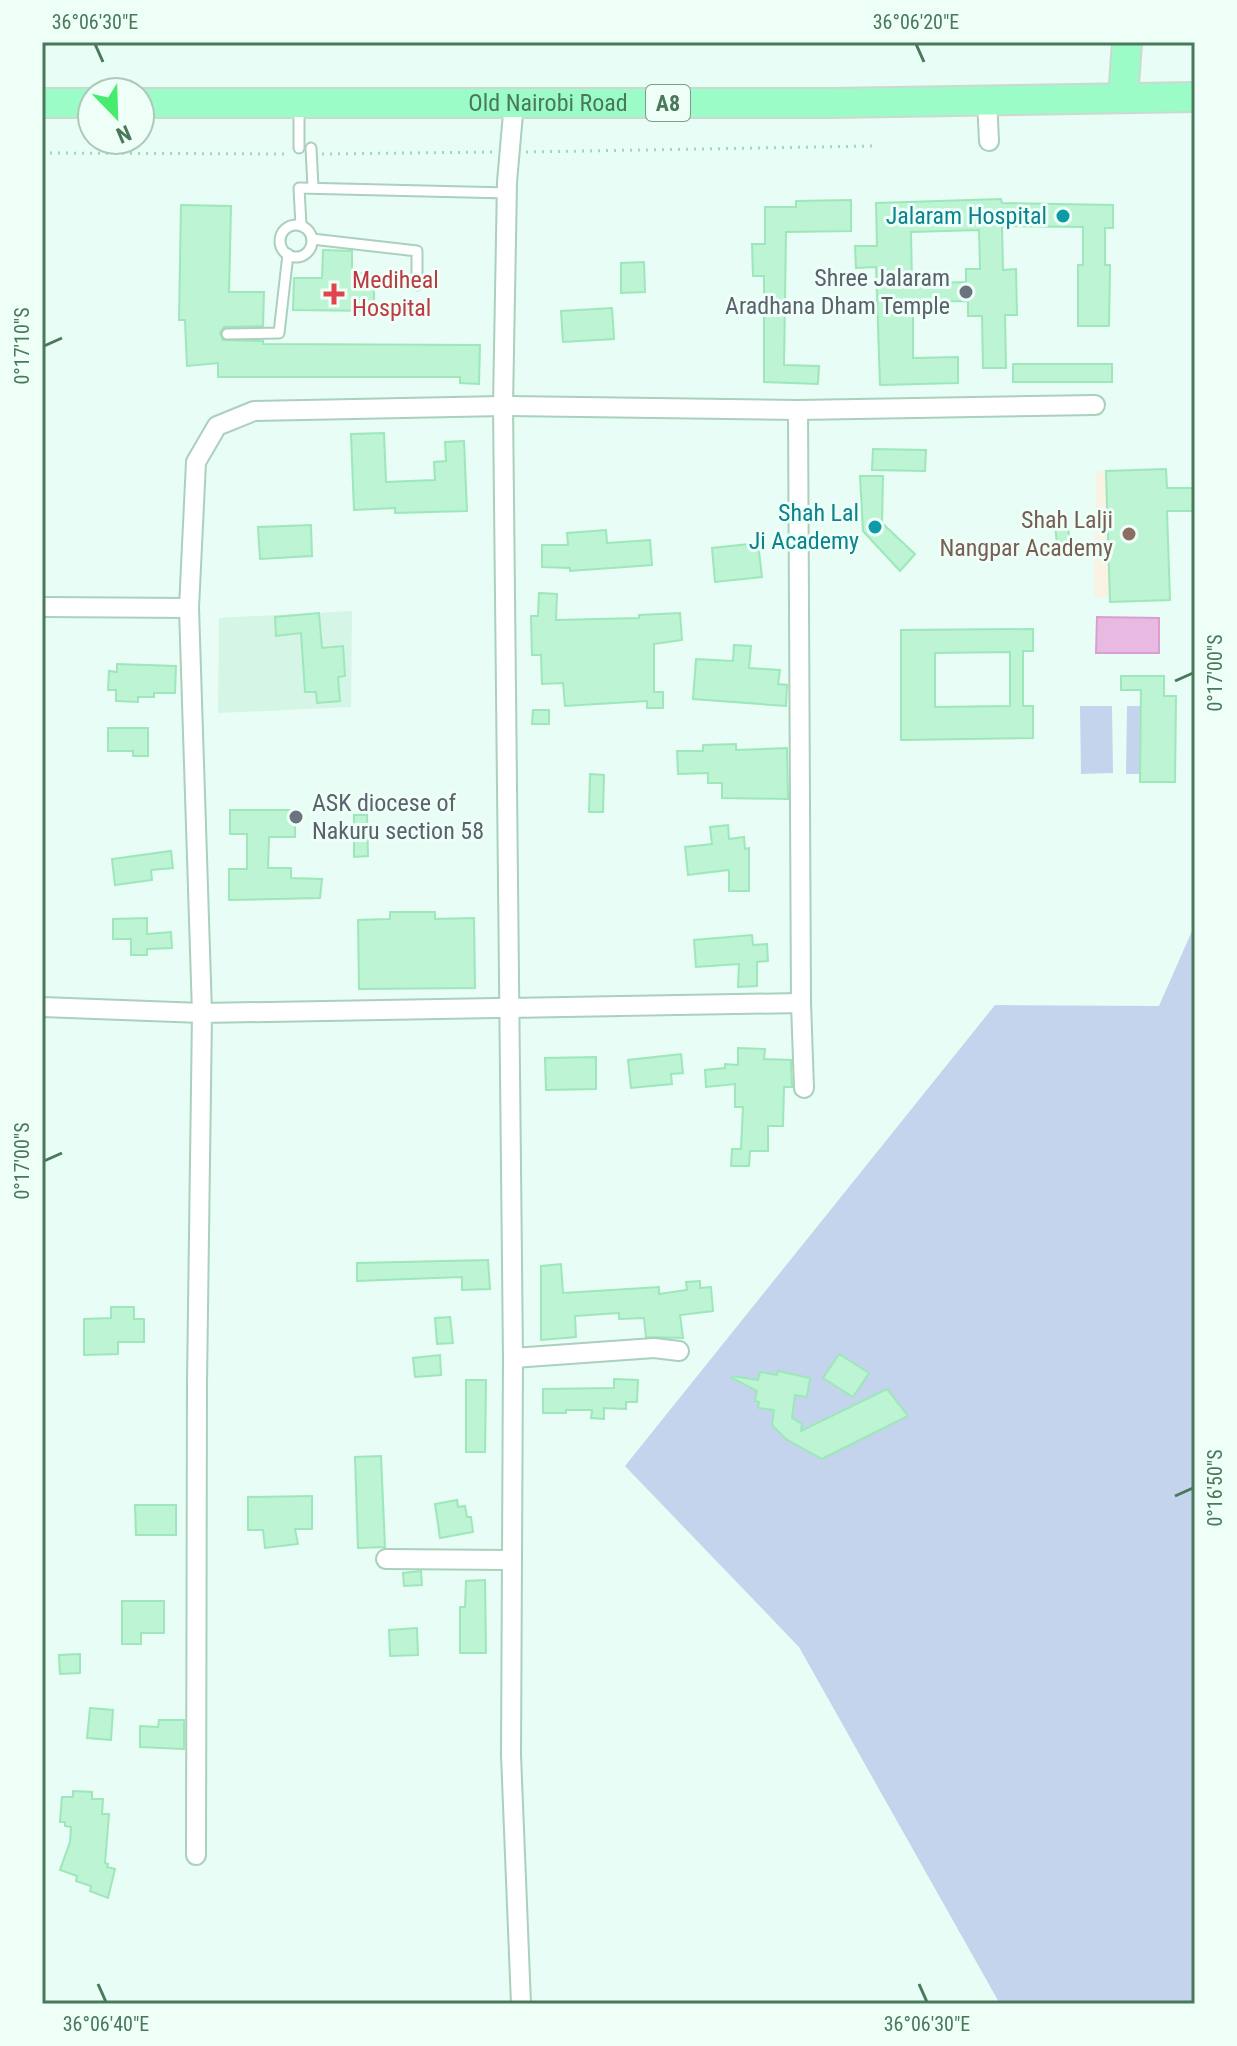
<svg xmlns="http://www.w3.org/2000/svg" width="1237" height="2046" viewBox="0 0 1237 2046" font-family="'Roboto Condensed',sans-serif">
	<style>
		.residential { fill: #d5f5e7 }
		.education { fill: #faf2e3 }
		.green { fill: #c4d4ec }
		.water { fill: #e8bae1; stroke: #da9fd1; stroke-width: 2 }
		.building { fill: #bdf4d3; stroke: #9de7ba; stroke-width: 2; fill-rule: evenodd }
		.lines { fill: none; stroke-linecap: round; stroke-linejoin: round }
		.service-casing { stroke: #abd0bc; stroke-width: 13 }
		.minor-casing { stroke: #abd0bc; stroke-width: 22 }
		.trunk-casing { stroke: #ccd9d1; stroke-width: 32 }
		.path { stroke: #a0d9b7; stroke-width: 3; stroke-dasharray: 2 6; stroke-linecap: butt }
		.service { stroke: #fff; stroke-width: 9 }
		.minor { stroke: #fff; stroke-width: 18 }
		.trunk { stroke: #9cfcc8; stroke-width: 28 }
		.ticks { fill: none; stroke: #49785b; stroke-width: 3 }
		.culture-dot { fill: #0f9aa8; stroke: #eefff8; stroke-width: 3 }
		.worship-dot { fill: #6b7280; stroke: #eefff8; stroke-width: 3 }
		.health-dot { fill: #e0444e; stroke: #eefff8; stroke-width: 3 }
		.education-dot { fill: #8d6e63; stroke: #eefff8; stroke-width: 3 }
		.labels { text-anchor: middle; stroke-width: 6; stroke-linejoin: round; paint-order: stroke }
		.shield { fill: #eefff8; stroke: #7aa08a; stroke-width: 2 }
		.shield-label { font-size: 22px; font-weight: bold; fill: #49785b }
		.street-label { font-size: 24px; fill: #49785b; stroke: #eefff8 }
		.culture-label { font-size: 24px; fill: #0d838f; stroke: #eefff8; text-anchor: end }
		.worship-label { font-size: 24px; fill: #5b616d; stroke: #eefff8; text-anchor: end }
		.health-label { font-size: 24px; fill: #be3a42; stroke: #eefff8; text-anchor: start }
		.education-label { font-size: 24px; fill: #785e54; stroke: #eefff8; text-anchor: end }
		.neatline { fill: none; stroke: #49785b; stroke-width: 3 }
		.ticks-label { font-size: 20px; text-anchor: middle; fill: #49785b }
	</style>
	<rect width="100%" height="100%" fill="#e7fdf5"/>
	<polygon class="residential" points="352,611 351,707 218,713 219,618"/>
	<polygon class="education" points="1096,471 1164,472 1162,598 1094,597"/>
	<g class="green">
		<polygon points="1080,706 1112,706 1113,773 1081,774"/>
		<polygon points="1127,706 1160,706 1160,774 1126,774"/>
		<polygon points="1195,924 1195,2004 1000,2004 799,1647 625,1466 995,1005 1159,1006"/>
	</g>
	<polygon class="water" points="1097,617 1159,618 1159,653 1096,653"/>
	<g class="building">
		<path d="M1001 199 1002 203 1113 205V228H1105V265H1110L1109 326H1078V265H1083V227L1002 226 1003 270 1016 269 1017 315H1005L1006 368H983L982 316H968V301L913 302V358L958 357V383L880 385 876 267 856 268 855 246H877L876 203ZM979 230 980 269H966V282L912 284 911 232Z"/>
		<polygon points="851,200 851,231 786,232 784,365 819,366 818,384 764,382 764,276 753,276 752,244 765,244 765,207 796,207 796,201"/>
		<polygon points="181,205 231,206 229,292 264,292 263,326 224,327 220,333 223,340 263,341 263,344 480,345 479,384 460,383 460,377 218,377 218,363 187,366 185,320 179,320"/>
		<polygon points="323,250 352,251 352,273 374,274 374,311 293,310 294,278 322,278"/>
		<polygon points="644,262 645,292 621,293 621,263"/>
		<polygon points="612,308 614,339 563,342 561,311"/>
		<rect x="1013" y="364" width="99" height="18"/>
		<polygon points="384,433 386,482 435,480 434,462 446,461 445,442 464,441 467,511 395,513 395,508 354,510 351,434"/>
		<polygon points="873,449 926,450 925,471 872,470"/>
		<polygon points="1166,469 1167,488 1195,488 1195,511 1167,511 1170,600 1110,602 1106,471"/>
		<polygon points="860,476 883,476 882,523 915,554 900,571 863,531"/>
		<polygon points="1066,517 1070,541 1057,543 1054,518"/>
		<polygon points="311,525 312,556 260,559 258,527"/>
		<polygon points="606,530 607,543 650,540 652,565 570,571 570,568 542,567 542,545 568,545 567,533"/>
		<polygon points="758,543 762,577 715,582 712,548"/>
		<polygon points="539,593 557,594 556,620 639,618 639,615 680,613 682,640 654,644 654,692 663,692 663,708 647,708 647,701 565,706 563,683 542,684 541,655 532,655 531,616 538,616"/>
		<polygon points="319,613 322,648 343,646 345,676 338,677 340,701 317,703 316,692 305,692 301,633 276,636 275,617"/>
		<path d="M1033 629V651H1023V706H1033V738L901 740V630ZM1010 652V706L935 707V653Z"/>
		<polygon points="734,645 751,646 749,668 780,670 778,684 787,685 786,706 693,699 696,659 733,661"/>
		<polygon points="117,664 176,666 175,693 154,693 154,697 138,697 138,702 116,701 116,690 108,690 109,671 117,672"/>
		<polygon points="1121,676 1164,676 1164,696 1176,696 1175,782 1140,782 1141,690 1121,690"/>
		<polygon points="533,710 549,710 549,724 532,724"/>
		<polygon points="108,728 148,728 148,756 133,756 133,751 108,751"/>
		<polygon points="736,744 736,750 787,748 788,799 722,798 722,783 708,783 708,773 678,774 677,751 703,751 703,745"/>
		<polygon points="590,774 604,775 603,812 589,812"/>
		<polygon points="230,810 295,810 295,837 269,837 268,868 291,868 291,878 322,879 320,898 229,900 229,869 247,869 247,834 230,834"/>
		<polygon points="354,815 367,815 368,856 354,857"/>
		<polygon points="728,825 729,839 744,837 745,849 749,848 749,891 729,891 729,870 688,875 685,847 712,844 710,827"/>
		<polygon points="171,851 173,868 151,870 152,880 115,885 112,859"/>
		<polygon points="390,912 435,912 435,919 474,918 475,988 359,989 358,920 390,919"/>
		<polygon points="147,918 147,934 171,932 172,948 147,949 147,955 131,955 131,939 113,939 113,919"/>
		<polygon points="752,935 753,945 767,944 768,961 757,962 757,986 738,987 739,964 696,967 694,940"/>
		<polygon points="738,1048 765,1049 764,1059 791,1060 792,1087 784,1087 783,1126 768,1126 768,1151 750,1151 749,1166 731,1166 732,1149 741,1149 743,1107 735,1107 735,1084 706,1087 705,1070 725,1068 725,1064 738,1065"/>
		<polygon points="681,1054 683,1073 671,1074 672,1084 631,1088 628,1060"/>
		<polygon points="596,1057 596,1089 546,1090 545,1058"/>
		<polygon points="488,1260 490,1289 462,1290 462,1277 357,1281 357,1263"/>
		<polygon points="561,1264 563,1293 659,1287 659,1294 687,1290 686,1282 700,1281 700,1288 711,1287 713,1311 680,1315 683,1338 646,1337 644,1318 619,1319 619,1313 575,1316 576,1337 541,1340 541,1266"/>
		<polygon points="111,1307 134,1307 134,1319 144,1319 144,1342 118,1342 118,1354 84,1355 84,1319 111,1318"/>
		<polygon points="450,1317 453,1343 437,1344 435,1318"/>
		<polygon points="839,1354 869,1373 853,1397 823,1378"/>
		<polygon points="440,1355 441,1375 415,1377 413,1358"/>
		<polygon points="778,1371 810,1378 807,1397 795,1395 792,1418 802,1424 801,1431 887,1389 908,1416 822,1459 786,1439 772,1425 774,1410 758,1408 759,1402 755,1401 757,1391 732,1378 733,1376 758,1380 760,1372 777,1375"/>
		<polygon points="614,1379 638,1380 637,1402 626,1402 626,1409 604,1408 604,1419 591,1418 592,1410 566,1410 566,1413 543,1413 543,1389 614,1388"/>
		<polygon points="466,1380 486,1380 485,1452 466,1452"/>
		<polygon points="381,1456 385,1547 358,1548 355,1457"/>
		<polygon points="312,1496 312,1529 295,1529 298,1544 265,1548 263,1530 248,1530 248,1497"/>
		<polygon points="457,1500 458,1507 465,1506 467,1517 471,1517 473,1532 440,1538 435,1504"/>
		<polygon points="135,1505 176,1505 176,1535 136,1535"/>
		<polygon points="421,1571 422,1585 404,1586 403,1573"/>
		<polygon points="485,1580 486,1653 460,1653 460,1607 465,1607 466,1581"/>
		<polygon points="122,1601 164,1601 164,1633 141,1633 141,1644 122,1644"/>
		<polygon points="417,1628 418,1655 390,1656 389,1630"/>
		<polygon points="80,1654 80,1673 60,1674 59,1655"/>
		<polygon points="90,1708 113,1710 111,1740 87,1738"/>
		<polygon points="159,1720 184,1720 184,1749 140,1747 140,1726 158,1727"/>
		<polygon points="73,1791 92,1792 92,1799 103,1799 102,1814 109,1814 105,1863 108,1864 107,1867 115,1869 108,1898 90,1891 91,1886 76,1881 77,1876 60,1870 70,1842 71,1827 65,1826 65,1822 60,1822 62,1797 73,1797"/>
	</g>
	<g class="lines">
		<g class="service-casing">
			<g id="service">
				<polyline points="299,148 299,107"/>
				<polyline points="311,148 313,187"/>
				<circle cx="296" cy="241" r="16"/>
				<polyline points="301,226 299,188 508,193"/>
				<polyline points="312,239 417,251 417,285"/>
				<polyline points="227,334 279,333 288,254"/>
			</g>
		</g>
		<g class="minor-casing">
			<g id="minor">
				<polyline points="987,100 989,141"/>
				<polyline points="514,102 507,182 503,406 513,1358 511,1755 521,2004"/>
				<polyline points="798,410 1095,405"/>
				<polyline points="42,607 189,608"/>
				<polyline points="42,1007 202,1013 189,608 196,462 217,426 254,411 503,406 798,410 801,1003 804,1088"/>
				<polyline points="513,1358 654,1348 679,1351"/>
				<polyline points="386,1559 512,1560"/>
				<polyline points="196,1855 197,1383 202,1013 801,1003"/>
			</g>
		</g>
		<g class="trunk-casing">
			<g id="trunk">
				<polyline points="1123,98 1127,42"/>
				<polyline points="42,103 92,103"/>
				<path id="s1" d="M140 103H832L1195 97"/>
			</g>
		</g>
		<g class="path">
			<polyline points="526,152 874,146"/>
			<polyline points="42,153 290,154"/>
			<polyline points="322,154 494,152"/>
		</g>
		<use href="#service" class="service"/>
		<use href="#minor" class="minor"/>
		<use href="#trunk" class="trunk"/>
	</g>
	<path class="ticks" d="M95 44 103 62M916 44 924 62M44 346 62 338M1175 681 1193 673M44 1161 62 1153M1175 1496 1193 1488M98 1984 106 2002M919 1984 927 2002"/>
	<g class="culture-dot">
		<circle cx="1063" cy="216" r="8"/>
		<circle cx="875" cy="527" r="8"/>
	</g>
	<g class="worship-dot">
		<circle cx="966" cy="292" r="8"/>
		<circle cx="296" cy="817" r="8"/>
	</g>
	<path class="health-dot" d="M330 282h8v8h8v8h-8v8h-8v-8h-8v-8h8z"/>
	<circle class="education-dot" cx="1129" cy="534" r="8"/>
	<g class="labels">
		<rect class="shield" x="646" y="85" width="44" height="36" rx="6"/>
		<g class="shield-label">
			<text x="668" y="111">A8</text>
		</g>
		<g class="street-label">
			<text dy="8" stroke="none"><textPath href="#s1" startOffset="408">Old Nairobi Road</textPath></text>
		</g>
		<g class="culture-label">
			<text x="1047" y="224">Jalaram Hospital</text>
			<text x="859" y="521">Shah Lal<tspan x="859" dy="28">Ji Academy</tspan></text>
		</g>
		<g class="worship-label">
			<text x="950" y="286">Shree Jalaram<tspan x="950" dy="28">Aradhana Dham Temple</tspan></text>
			<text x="312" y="811" text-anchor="start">ASK diocese of<tspan x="312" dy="28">Nakuru section 58</tspan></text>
		</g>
		<g class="health-label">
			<text x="352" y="288">Mediheal<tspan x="352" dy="28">Hospital</tspan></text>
		</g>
		<g class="education-label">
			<text x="1113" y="528">Shah Lalji<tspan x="1113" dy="28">Nangpar Academy</tspan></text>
		</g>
	</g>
	<rect width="1237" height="2046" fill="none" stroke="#eefff8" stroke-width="88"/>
	<g transform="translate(116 116) rotate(157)"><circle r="38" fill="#eefff8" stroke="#acc9b9" stroke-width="2"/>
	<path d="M0-6L14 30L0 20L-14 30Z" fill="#47ec6e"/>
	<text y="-12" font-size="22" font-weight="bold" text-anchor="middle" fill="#49785b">N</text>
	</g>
	<rect x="44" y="44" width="1149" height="1958" class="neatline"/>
	<g class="ticks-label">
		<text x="95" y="29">36°06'30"E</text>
		<text x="916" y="29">36°06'20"E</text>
		<text transform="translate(22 346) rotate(-90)" y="7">0°17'10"S</text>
		<text transform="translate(1215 673) rotate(-90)" y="7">0°17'00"S</text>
		<text transform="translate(22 1161) rotate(-90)" y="7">0°17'00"S</text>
		<text transform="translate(1215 1488) rotate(-90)" y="7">0°16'50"S</text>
		<text x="106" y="2031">36°06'40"E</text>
		<text x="927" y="2031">36°06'30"E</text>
	</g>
</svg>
